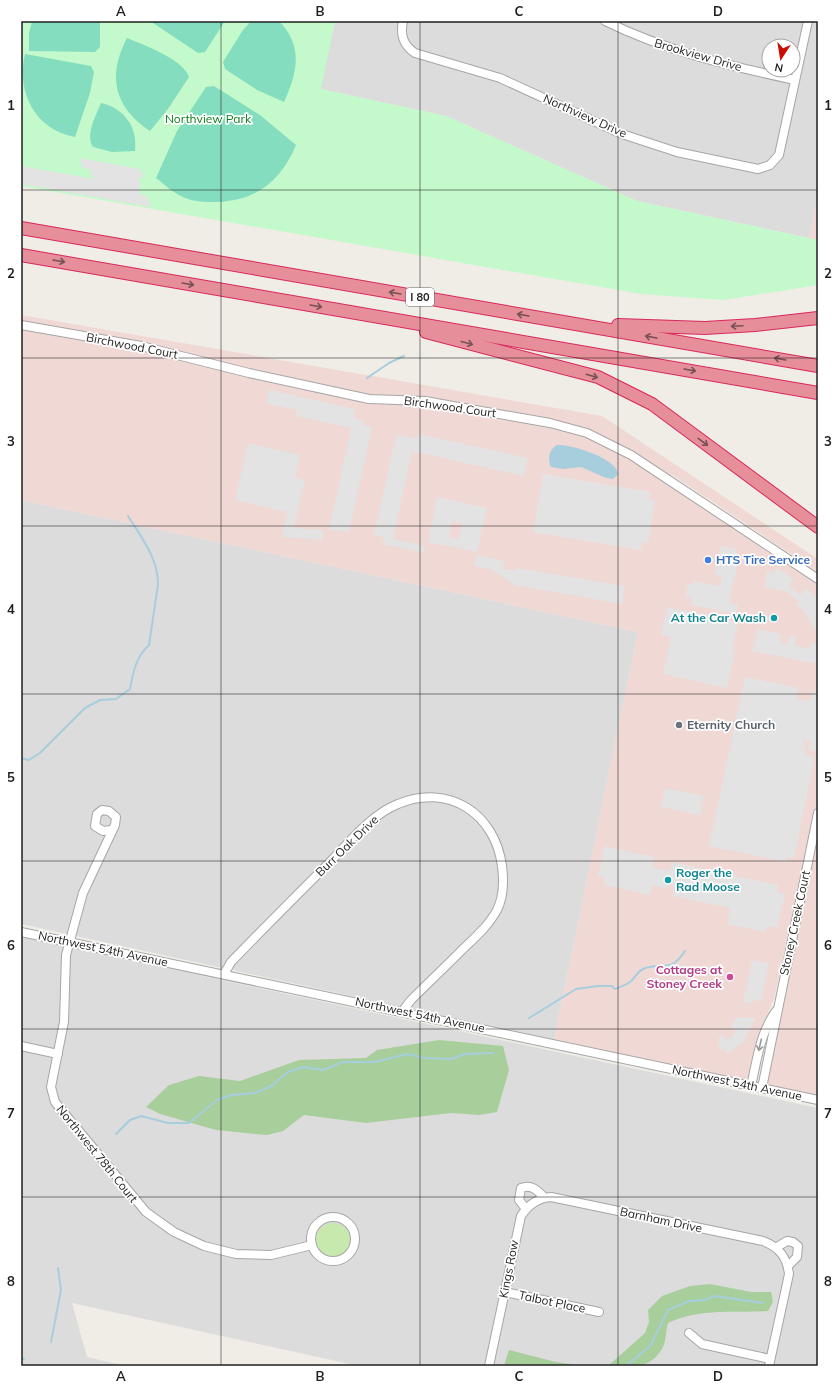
<svg xmlns="http://www.w3.org/2000/svg" width="839" height="1387" viewBox="0 0 839 1387" font-family="Mulish,sans-serif">
	<style>
		.residential { fill: #dddcdc; fill-rule: evenodd }
		.commercial { fill: #f0d8d5 }
		.grass { fill: #c7e9ad }
		.forest { fill: #a7ce9b }
		.park { fill: #c4f9cb }
		.pitch { fill: #85ddc0 }
		.parking { fill: #e3e3e3; fill-rule: evenodd }
		.water { fill: #a7cedd }
		.lines { fill: none; stroke-linecap: round; stroke-linejoin: round }
		.stream { stroke: #a7cedd; stroke-width: 2 }
		.minor-casing { stroke: #a6a6a6; stroke-width: 10 }
		.highway-casing { stroke: #d8285b; stroke-width: 14 }
		.minor { stroke: #fff; stroke-width: 8 }
		.highway { stroke: #e68f9a; stroke-width: 12 }
		.oneway { stroke: #795156 }
		.oneway2 { stroke: #9a9a9a }
		.grid { fill: none; stroke: #1f1f1f; stroke-width: 1; stroke-opacity: 0.55 }
		.shop-dot { fill: #3f7fe0; stroke: #fff; stroke-width: 1.5 }
		.culture-dot { fill: #0f9aa8; stroke: #fff; stroke-width: 1.5 }
		.worship-dot { fill: #6b7280; stroke: #fff; stroke-width: 1.5 }
		.hotel-dot { fill: #d1479c; stroke: #fff; stroke-width: 1.5 }
		.labels { text-anchor: middle; stroke-width: 3.5; stroke-linejoin: round; paint-order: stroke }
		.shield { fill: #fff; stroke: #626262; stroke-width: 1 }
		.shield-label { font-size: 11px; font-weight: bold; fill: #1f1f1f }
		.street-label { font-size: 12px; fill: #1f1f1f; stroke: #fff }
		.park-label { font-size: 12px; fill: #0d7d1d; stroke: #fff }
		.shop-label { font-size: 12px; font-weight: bold; fill: #366cbe; stroke: #fff; text-anchor: start }
		.culture-label { font-size: 12px; font-weight: bold; fill: #0d838f; stroke: #fff; text-anchor: end }
		.worship-label { font-size: 12px; font-weight: bold; fill: #5b616d; stroke: #fff; text-anchor: start }
		.hotel-label { font-size: 12px; font-weight: bold; fill: #b23c85; stroke: #fff; text-anchor: end }
		.neatline { fill: none; stroke: #1f1f1f; stroke-width: 1.5 }
		.grid-label { font-size: 13px; text-anchor: middle; font-weight: bold; fill: #1f1f1f }
	</style>
	<rect width="100%" height="100%" fill="#f0ede6"/>
	<g class="residential">
		<path d="M335 21H818V198L809 238 637 201 446 116 320 89ZM769 46H793V70H769Z"/>
		<polygon points="21,500 638,632 554,1040 21,924"/>
		<polygon points="21,937 818,1108 818,1366 359,1366 72,1303 87,1357 126,1366 21,1366"/>
	</g>
	<g class="commercial">
		<polygon points="818,198 818,240 809,238"/>
		<polygon points="21,315 602,416 818,559 818,572 671,474 669,485 818,585 818,798 774,999 760,1031 749,1078 743,1081 554,1040 638,632 21,500"/>
		<polygon points="818,839 818,1097 771,1087 768,1084 767,1078"/>
	</g>
	<circle class="grass" cx="333" cy="1240" r="17"/>
	<g class="forest">
		<polygon points="439,1040 503,1046 509,1070 497,1112 479,1115 451,1113 366,1123 304,1115 283,1131 267,1135 216,1130 160,1114 146,1107 169,1085 199,1076 240,1081 299,1060 366,1058 377,1050"/>
		<path d="M710 1284 751 1292H771L773 1302 768 1311C733 1313 700 1308 668 1323 666 1330 666 1341 663 1347 650 1371 631 1366 608 1366L645 1333 649 1322 648 1310 662 1296 690 1286Z"/>
		<polygon points="509,1350 556,1362 584,1366 504,1366"/>
	</g>
	<polygon class="park" points="21,21 335,21 321,89 446,116 637,201 818,240 818,285 724,300 641,294 21,186"/>
	<g class="pitch">
		<polygon points="32,21 100,21 100,47 95,52 29,51 29,33"/>
		<polygon points="150,21 225,21 205,52 198,53"/>
		<path d="M251 21H279C304 47 297 73 284 102L257 90 225 69 223 62 243 30Z"/>
		<path d="M127 38C144 45 183 59 189 77L168 109 150 131C114 107 107 76 127 38Z"/>
		<path d="M25 54 91 66 94 72 90 93 75 137C35 130 16 92 25 54Z"/>
		<path d="M214 86 260 115 296 145C281 181 256 201 217 202 204 202 192 202 181 196 172 192 164 184 156 178L177 131 206 87Z"/>
		<path d="M101 103C124 108 138 127 135 151L112 152 93 147C85 134 96 116 101 103Z"/>
	</g>
	<g class="parking">
		<polygon points="79,158 140,169 144,178 138,177 141,186 138,188 141,195 147,196 151,207 21,184 21,166 93,179 90,169 83,168"/>
		<polygon points="269,390 355,409 353,418 364,421 363,425 372,427 349,532 329,530 351,428 296,416 297,410 266,403"/>
		<polygon points="418,434 528,458 524,476 412,451 393,539 425,546 424,553 383,544 384,537 374,535 396,435 417,439"/>
		<polygon points="248,443 300,455 295,477 305,480 294,528 323,530 323,540 282,537 287,512 235,500"/>
		<polygon points="543,474 650,492 649,499 655,501 648,543 642,542 641,550 533,532"/>
		<path d="M437 497 487 508 477 552 428 542ZM452 521 462 523 458 539 449 537Z"/>
		<polygon points="721,546 736,549 737,553 738,561 729,603 738,605 736,614 691,605 692,598 686,597 688,584 693,585 694,581 720,586 722,576 715,574"/>
		<polygon points="477,555 504,561 503,569 516,571 517,568 625,586 622,604 514,585 492,570 474,566"/>
		<polygon points="777,568 794,579 790,584 791,588 800,595 805,588 818,599 818,635 806,614 796,604 799,601 788,592 764,587 767,571 773,573"/>
		<polygon points="667,607 738,622 732,649 735,650 727,688 663,674 671,637 661,635"/>
		<polygon points="758,629 781,634 780,642 788,644 790,636 796,637 794,645 810,649 811,643 818,644 818,664 752,651"/>
		<polygon points="745,677 799,688 796,698 810,701 812,691 818,692 818,752 809,750 810,740 803,739 806,754 814,757 813,765 794,858 787,857 785,862 709,846"/>
		<polygon points="665,788 704,796 700,815 661,807"/>
		<polygon points="604,846 654,857 652,867 670,871 672,862 778,885 777,892 785,894 777,928 767,926 765,932 727,924 730,908 673,896 675,886 668,884 667,889 652,885 650,895 604,885 605,877 598,876"/>
		<polygon points="752,960 769,964 761,1001 753,1000 752,1004 743,1002"/>
		<polygon points="736,1017 739,1018 751,1017 755,1019 743,1043 727,1054 724,1049 721,1050 718,1045 720,1042 718,1038 722,1035 725,1039 732,1038 736,1030 731,1027"/>
	</g>
	<path class="water" d="M557 445C570 444 617 458 618 474L613 479 606 478 581 467 563 469 551 467C547 458 549 450 557 445Z"/>
	<g class="lines">
		<g class="stream">
			<polyline points="367,378 389,363 404,356"/>
			<path d="M21 758 29 760 40 753 85 708 100 700 116 699 130 689C133 672 136 657 149 645L158 584C158 558 141 537 128 516"/>
			<path d="M529 1018 576 989 598 986H612L615 989C620 987 626 985 630 982 635 978 637 972 643 969 663 961 669 975 685 951"/>
			<polyline points="116,1134 130,1120 141,1116 168,1123 189,1123 217,1100 231,1095 255,1093 271,1086 288,1072 304,1067 323,1070 343,1062 375,1062 407,1054 425,1058 451,1059 465,1054 493,1053"/>
			<polyline points="51,1342 61,1290 58,1268"/>
			<polyline points="21,1358 24,1359"/>
			<polyline points="626,1366 650,1346 668,1310 689,1301 705,1300 715,1296 763,1303"/>
		</g>
		<g class="minor-casing">
			<g id="minor">
				<path d="M403 21C400 35 403 45 415 53L500 78 622 134 677 152 758 169 770 165 779 155 808 21"/>
				<path d="M605 21C666 51 729 66 795 80"/>
				<polyline points="21,325 141,346 249,373 369,399 425,401 550,423 587,433 631,455 818,579"/>
				<polyline points="112,830 103,831 95,826 97,814 102,810 109,811 116,817 115,825 83,893 66,955 64,1022 51,1087 55,1102 146,1212 174,1232 204,1246 236,1254 271,1255 312,1245"/>
				<polyline points="21,932 818,1100"/>
				<path d="M224 974 231 962C263 929 295 897 327 865 348 844 370 815 398 804 448 783 495 813 502 866 504 881 504 896 497 910 488 927 472 940 459 953 443 969 427 984 411 1000L402 1012"/>
				<polyline points="21,1046 58,1054"/>
				<path d="M751 1086C757 1060 760 1033 776 1011"/>
				<polyline points="762,1088 818,813"/>
				<path d="M526 1209 519 1200 521 1188C531 1184 537 1190 544 1197"/>
				<circle cx="333" cy="1239" r="22"/>
				<polyline points="777,1247 787,1241 793,1242 798,1246 797,1257 788,1266"/>
				<polyline points="505,1292 599,1312"/>
				<polyline points="689,1333 702,1344 770,1359"/>
				<path d="M489 1366 521 1216C528 1205 538 1198 551 1197L763 1241C779 1247 787 1257 789 1274L769 1366"/>
			</g>
		</g>
		<g class="highway-casing">
			<g id="highway">
				<polyline points="21,228 818,366"/>
				<polyline points="21,255 818,393"/>
				<polyline points="618,325 705,328 755,325 818,318"/>
				<polyline points="426,332 598,377 652,404 818,527"/>
			</g>
		</g>
		<use href="#minor" class="minor"/>
		<use href="#highway" class="highway"/>
	</g>
	<defs><path id="oneway-shaft" d="M-6 0H5M1.5-3L5.5 0L1.5 3" fill="none" stroke-width="1.6" stroke-linecap="round" stroke-linejoin="round"/></defs>
	<g class="oneway">
		<use href="#oneway-shaft" transform="translate(59 261) rotate(10)"/>
		<use href="#oneway-shaft" transform="translate(188 284) rotate(10)"/>
		<use href="#oneway-shaft" transform="translate(395 293) rotate(-170)"/>
		<use href="#oneway-shaft" transform="translate(316 306) rotate(10)"/>
		<use href="#oneway-shaft" transform="translate(523 315) rotate(-170)"/>
		<use href="#oneway-shaft" transform="translate(737 326) rotate(177)"/>
		<use href="#oneway-shaft" transform="translate(651 337) rotate(-170)"/>
		<use href="#oneway-shaft" transform="translate(467 343) rotate(15)"/>
		<use href="#oneway-shaft" transform="translate(780 359) rotate(-170)"/>
		<use href="#oneway-shaft" transform="translate(690 370) rotate(10)"/>
		<use href="#oneway-shaft" transform="translate(592 376) rotate(16)"/>
		<use href="#oneway-shaft" transform="translate(703 442) rotate(37)"/>
	</g>
	<use class="oneway2" href="#oneway-shaft" transform="translate(760 1045) rotate(103)"/>
	<path class="grid" d="M221 21V1366M420 21V1366M618 21V1366M21 190H818M21 358H818M21 526H818M21 694H818M21 861H818M21 1029H818M21 1197H818"/>
	<circle class="shop-dot" cx="708" cy="560" r="4"/>
	<g class="culture-dot">
		<circle cx="774" cy="618" r="4"/>
		<circle cx="668" cy="880" r="4"/>
	</g>
	<circle class="worship-dot" cx="679" cy="725" r="4"/>
	<circle class="hotel-dot" cx="730" cy="977" r="4"/>
	<g class="labels">
		<rect class="shield" x="406" y="288" width="28" height="18" rx="3"/>
		<g class="shield-label">
			<text x="420" y="301">I 80</text>
		</g>
		<g class="street-label">
			<text transform="translate(698 55) rotate(16)" y="4">Brookview Drive</text>
			<text transform="translate(585 116) rotate(24)" y="4">Northview Drive</text>
			<text transform="translate(132 346) rotate(11)" y="4">Birchwood Court</text>
			<text transform="translate(450 407) rotate(8)" y="4">Birchwood Court</text>
			<text transform="translate(347 846) rotate(-44)" y="4">Burr Oak Drive</text>
			<text transform="translate(795 923) rotate(-78)" y="4">Stoney Creek Court</text>
			<text transform="translate(103 949) rotate(12)" y="4">Northwest 54th Avenue</text>
			<text transform="translate(420 1015) rotate(12)" y="4">Northwest 54th Avenue</text>
			<text transform="translate(737 1083) rotate(12)" y="4">Northwest 54th Avenue</text>
			<text transform="translate(97 1154) rotate(51)" y="4">Northwest 78th Court</text>
			<text transform="translate(661 1220) rotate(12)" y="4">Barnham Drive</text>
			<text transform="translate(509 1269) rotate(-79)" y="4">Kings Row</text>
			<text transform="translate(552 1302) rotate(12)" y="4">Talbot Place</text>
		</g>
		<g class="park-label">
			<text x="208" y="123">Northview Park</text>
		</g>
		<g class="shop-label">
			<text x="716" y="564">HTS Tire Service</text>
		</g>
		<g class="culture-label">
			<text x="766" y="622">At the Car Wash</text>
			<text x="676" y="877" text-anchor="start">Roger the<tspan x="676" dy="14">Rad Moose</tspan></text>
		</g>
		<g class="worship-label">
			<text x="687" y="729">Eternity Church</text>
		</g>
		<g class="hotel-label">
			<text x="722" y="974">Cottages at<tspan x="722" dy="14">Stoney Creek</tspan></text>
		</g>
	</g>
	<rect width="839" height="1387" fill="none" stroke="#ffffff" stroke-width="44"/>
	<g transform="translate(781 58) rotate(192)"><circle r="19" fill="#ffffff" stroke="#a5a5a5"/>
	<path d="M0-3L7 15L0 10L-7 15Z" fill="#cb0e03"/>
	<text y="-6" font-size="11" font-weight="bold" text-anchor="middle" fill="#1f1f1f">N</text>
	</g>
	<rect x="22" y="22" width="795" height="1343" class="neatline"/>
	<g class="grid-label">
		<text x="121" y="16">A</text>
		<text x="320" y="16">B</text>
		<text x="519" y="16">C</text>
		<text x="718" y="16">D</text>
		<text x="11" y="110">1</text>
		<text x="828" y="110">1</text>
		<text x="11" y="278">2</text>
		<text x="828" y="278">2</text>
		<text x="11" y="446">3</text>
		<text x="828" y="446">3</text>
		<text x="11" y="614">4</text>
		<text x="828" y="614">4</text>
		<text x="11" y="782">5</text>
		<text x="828" y="782">5</text>
		<text x="11" y="950">6</text>
		<text x="828" y="950">6</text>
		<text x="11" y="1118">7</text>
		<text x="828" y="1118">7</text>
		<text x="11" y="1286">8</text>
		<text x="828" y="1286">8</text>
		<text x="121" y="1381">A</text>
		<text x="320" y="1381">B</text>
		<text x="519" y="1381">C</text>
		<text x="718" y="1381">D</text>
	</g>
</svg>
